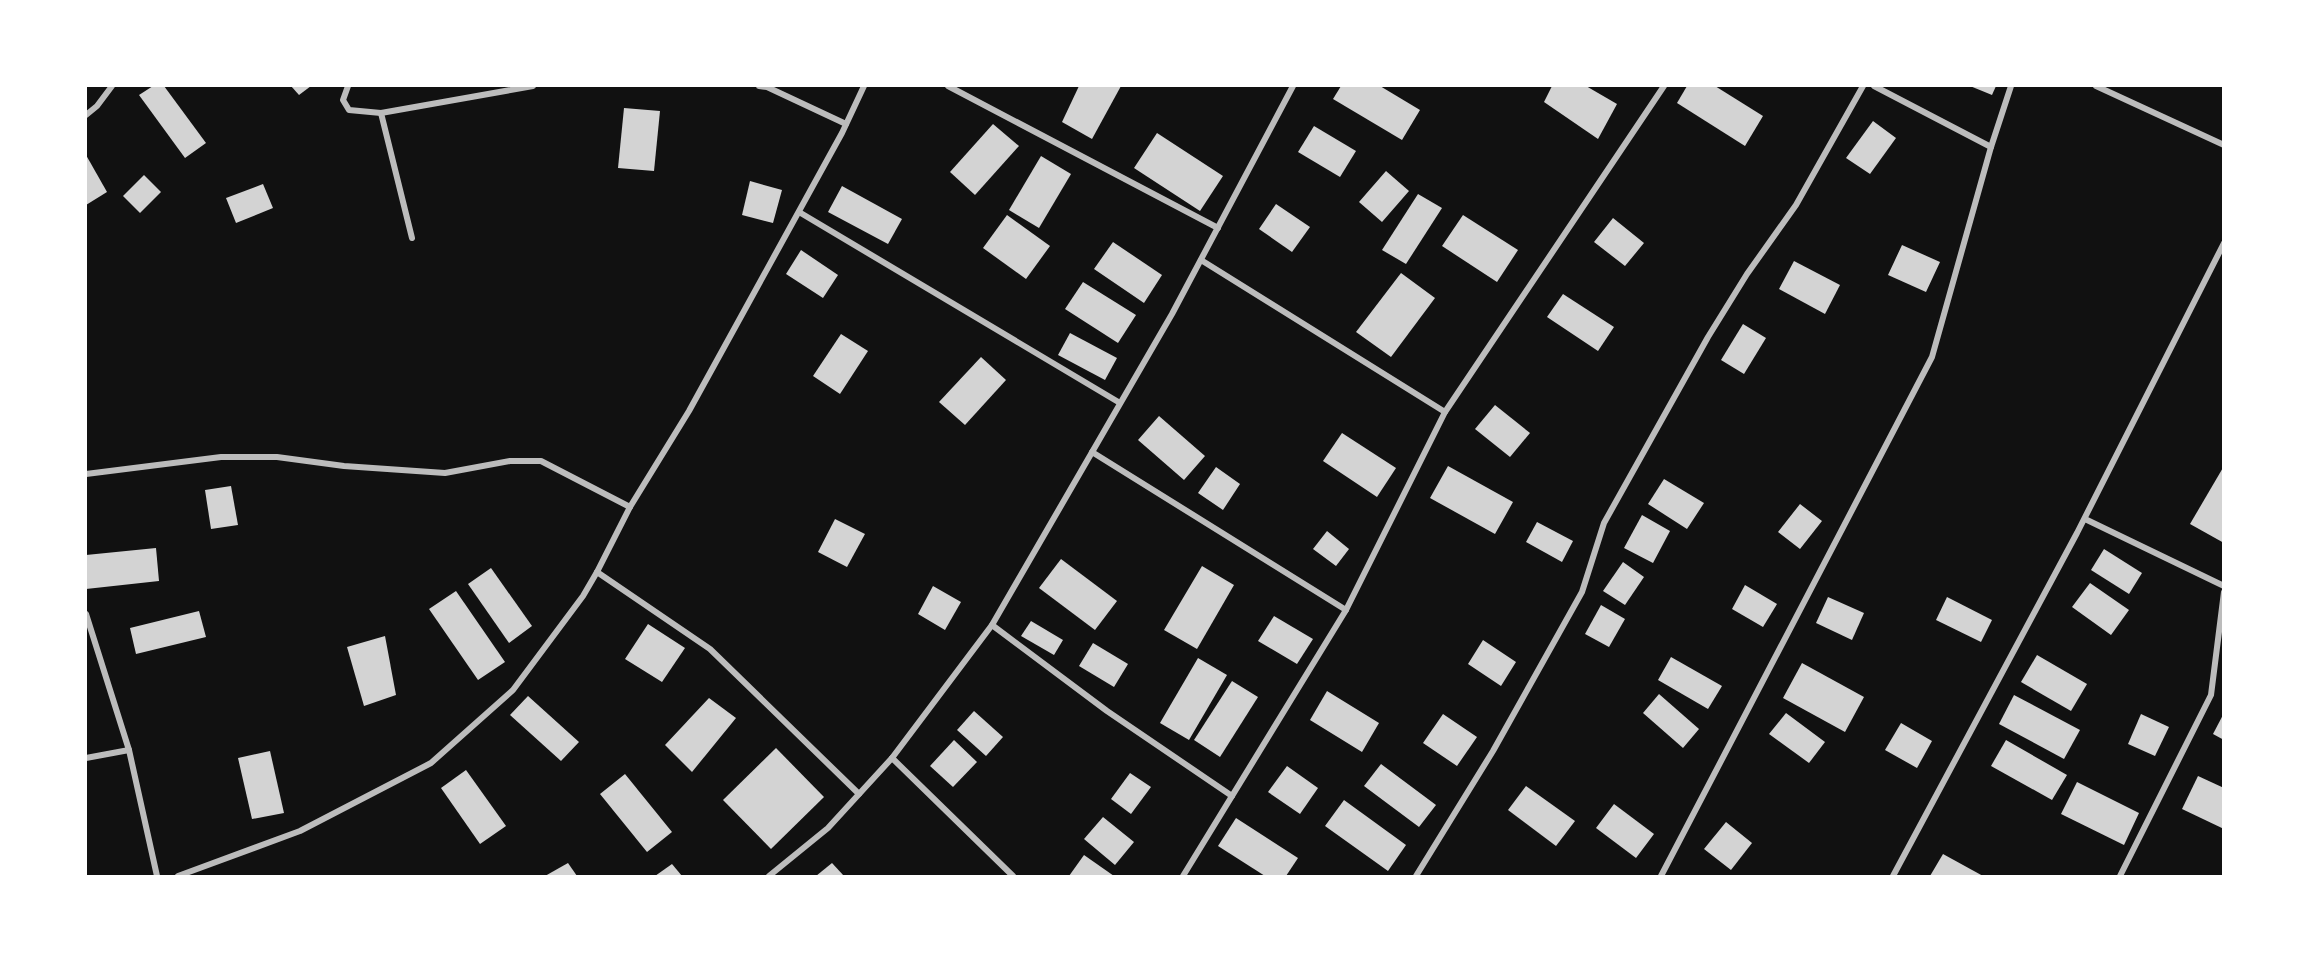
<svg xmlns="http://www.w3.org/2000/svg" width="2309" height="962" viewBox="0 0 2309 962" font-family="Merriweather,serif">
	<style>
		.building { fill: #d3d3d3 }
		.lines { fill: none; stroke-linecap: round; stroke-linejoin: round }
		.minor { stroke: #bcbcbc; stroke-width: 6 }
	</style>
	<rect width="100%" height="100%" fill="#111"/>
	<g class="building">
		<polygon points="153,86 164,86 206,143 185,158 139,95"/>
		<polygon points="291,86 311,86 299,95"/>
		<polygon points="1079,86 1121,86 1092,139 1062,122"/>
		<polygon points="1341,86 1380,86 1420,110 1402,140 1333,99"/>
		<polygon points="1552,86 1586,86 1617,104 1598,139 1544,102"/>
		<polygon points="1687,86 1715,86 1763,116 1745,146 1677,103"/>
		<polygon points="1970,86 1996,86 1992,95"/>
		<polygon points="624,108 660,111 654,171 618,168"/>
		<polygon points="1873,121 1896,138 1870,174 1846,158"/>
		<polygon points="993,124 1019,146 975,195 950,172"/>
		<polygon points="1314,126 1356,151 1340,177 1298,152"/>
		<polygon points="1157,133 1223,176 1200,211 1134,168"/>
		<polygon points="86,155 107,192 86,205"/>
		<polygon points="1041,156 1071,174 1039,228 1009,210"/>
		<polygon points="1386,171 1409,191 1382,222 1359,202"/>
		<polygon points="144,175 161,192 140,213 123,196"/>
		<polygon points="750,181 782,190 773,223 742,215"/>
		<polygon points="263,184 273,208 236,223 226,198"/>
		<polygon points="842,186 902,219 888,244 828,212"/>
		<polygon points="1418,194 1442,208 1406,264 1382,250"/>
		<polygon points="1276,204 1310,227 1292,252 1259,229"/>
		<polygon points="1007,215 1050,246 1026,279 983,248"/>
		<polygon points="1463,215 1518,250 1497,282 1442,246"/>
		<polygon points="1613,218 1644,243 1625,266 1594,242"/>
		<polygon points="1113,242 1162,275 1144,303 1094,269"/>
		<polygon points="1902,245 1940,262 1926,292 1888,275"/>
		<polygon points="801,250 838,275 823,298 786,274"/>
		<polygon points="1794,261 1840,285 1825,314 1779,289"/>
		<polygon points="1401,273 1435,298 1391,357 1356,332"/>
		<polygon points="1083,282 1136,315 1118,343 1065,309"/>
		<polygon points="1563,294 1614,327 1598,351 1547,317"/>
		<polygon points="1743,324 1766,338 1744,374 1721,360"/>
		<polygon points="1070,333 1117,358 1105,380 1058,355"/>
		<polygon points="841,334 868,351 840,394 813,376"/>
		<polygon points="981,357 1006,380 965,425 939,402"/>
		<polygon points="1495,405 1530,433 1510,457 1475,429"/>
		<polygon points="1159,416 1205,456 1184,480 1138,440"/>
		<polygon points="1342,433 1396,468 1377,497 1323,461"/>
		<polygon points="1448,466 1513,502 1495,534 1430,498"/>
		<polygon points="2224,466 2224,543 2190,524"/>
		<polygon points="1216,467 1240,484 1223,510 1198,493"/>
		<polygon points="1664,479 1704,503 1687,529 1648,504"/>
		<polygon points="231,486 238,525 211,529 205,490"/>
		<polygon points="1800,504 1822,521 1800,549 1778,532"/>
		<polygon points="1642,515 1670,531 1653,563 1624,548"/>
		<polygon points="835,519 865,534 847,567 818,552"/>
		<polygon points="1537,522 1573,541 1562,562 1526,542"/>
		<polygon points="1327,531 1349,549 1336,566 1313,549"/>
		<polygon points="156,548 159,581 86,589 86,555"/>
		<polygon points="2104,549 2142,573 2129,594 2091,570"/>
		<polygon points="1061,559 1117,601 1095,630 1039,588"/>
		<polygon points="1623,562 1644,577 1625,605 1603,591"/>
		<polygon points="1202,566 1234,585 1197,649 1164,630"/>
		<polygon points="491,568 532,626 509,643 468,584"/>
		<polygon points="2090,583 2129,610 2111,635 2072,607"/>
		<polygon points="1745,585 1777,604 1763,627 1732,609"/>
		<polygon points="933,586 961,602 945,630 918,614"/>
		<polygon points="456,591 505,662 478,680 429,609"/>
		<polygon points="1828,597 1864,613 1852,640 1816,623"/>
		<polygon points="1947,597 1992,620 1981,642 1936,620"/>
		<polygon points="1601,605 1625,619 1609,647 1585,634"/>
		<polygon points="199,611 206,637 136,654 130,628"/>
		<polygon points="1274,616 1313,639 1297,664 1258,641"/>
		<polygon points="1031,621 1063,640 1054,655 1021,636"/>
		<polygon points="648,624 685,648 662,682 625,659"/>
		<polygon points="385,636 396,695 364,706 347,647"/>
		<polygon points="1483,640 1516,662 1501,686 1468,664"/>
		<polygon points="1093,643 1128,664 1114,687 1079,666"/>
		<polygon points="2037,655 2087,684 2071,711 2021,682"/>
		<polygon points="1671,657 1722,686 1708,709 1658,680"/>
		<polygon points="1198,658 1227,675 1189,740 1160,723"/>
		<polygon points="1802,663 1864,697 1845,732 1783,698"/>
		<polygon points="1232,681 1258,697 1220,757 1194,740"/>
		<polygon points="1327,691 1379,723 1362,752 1310,720"/>
		<polygon points="1659,694 1699,729 1683,748 1643,713"/>
		<polygon points="2014,695 2080,730 2064,759 1999,724"/>
		<polygon points="528,696 579,742 561,761 510,715"/>
		<polygon points="709,698 736,718 692,772 665,745"/>
		<polygon points="974,711 1003,737 986,756 957,730"/>
		<polygon points="1786,713 1825,742 1809,763 1769,734"/>
		<polygon points="2224,713 2224,740 2213,734"/>
		<polygon points="1443,714 1477,737 1457,766 1423,743"/>
		<polygon points="2141,714 2169,727 2155,756 2128,744"/>
		<polygon points="1901,723 1932,741 1917,768 1885,750"/>
		<polygon points="954,740 977,762 953,787 930,766"/>
		<polygon points="2006,740 2067,775 2052,800 1991,766"/>
		<polygon points="776,748 824,797 771,849 723,800"/>
		<polygon points="270,751 284,813 252,819 238,758"/>
		<polygon points="1381,764 1436,805 1419,827 1364,786"/>
		<polygon points="1287,766 1318,788 1300,814 1268,792"/>
		<polygon points="466,770 506,826 480,844 441,788"/>
		<polygon points="1130,773 1151,787 1131,814 1111,799"/>
		<polygon points="625,774 672,832 647,852 600,794"/>
		<polygon points="2198,776 2224,788 2224,829 2182,809"/>
		<polygon points="2077,782 2139,813 2124,845 2061,814"/>
		<polygon points="1526,786 1575,821 1556,846 1508,810"/>
		<polygon points="1344,800 1406,845 1388,871 1325,826"/>
		<polygon points="1614,804 1654,834 1636,858 1596,828"/>
		<polygon points="1103,817 1134,842 1115,865 1084,839"/>
		<polygon points="1236,818 1298,858 1286,876 1265,876 1218,846"/>
		<polygon points="1726,822 1752,843 1731,870 1704,849"/>
		<polygon points="1943,854 1983,876 1930,876"/>
		<polygon points="1084,855 1114,876 1069,876"/>
		<polygon points="568,863 577,876 545,876"/>
		<polygon points="832,863 844,876 816,876"/>
		<polygon points="672,864 682,876 655,876"/>
	</g>
	<g class="lines">
		<g class="minor">
			<polyline points="348,86 343,100 349,110 381,113 533,86"/>
			<polyline points="759,86 767,87 846,124"/>
			<polyline points="948,86 1218,228"/>
			<polyline points="1874,86 1991,147"/>
			<polyline points="2096,86 2224,145"/>
			<polyline points="381,113 412,238"/>
			<polyline points="86,115 97,106 112,86"/>
			<polyline points="799,212 1120,403"/>
			<polyline points="1201,260 1445,412"/>
			<polyline points="1092,452 1346,610"/>
			<polyline points="86,474 221,457 277,457 344,466 445,473 510,461 541,461 630,507"/>
			<polyline points="2085,519 2224,586"/>
			<polyline points="597,572 710,649 859,794"/>
			<polyline points="86,614 129,750 157,876"/>
			<polyline points="992,625 1107,711 1232,796"/>
			<polyline points="86,758 129,750"/>
			<polyline points="892,758 1013,876"/>
			<polyline points="178,876 300,831 431,763 513,690 583,596 597,572 630,507 689,411 842,133 864,86"/>
			<polyline points="769,876 828,828 892,758 992,625 1172,314 1293,86"/>
			<polyline points="1183,876 1346,610 1445,412 1664,86"/>
			<polyline points="1416,876 1493,751 1582,592 1604,523 1708,337 1747,274 1796,205 1863,86"/>
			<polyline points="1661,876 1932,357 1991,147 2011,86"/>
			<polyline points="1893,876 2077,533 2224,243"/>
			<polyline points="2120,876 2211,695 2224,592"/>
		</g>
	</g>
	<rect width="2309" height="962" fill="none" stroke="#ffffff" stroke-width="174"/>
</svg>
